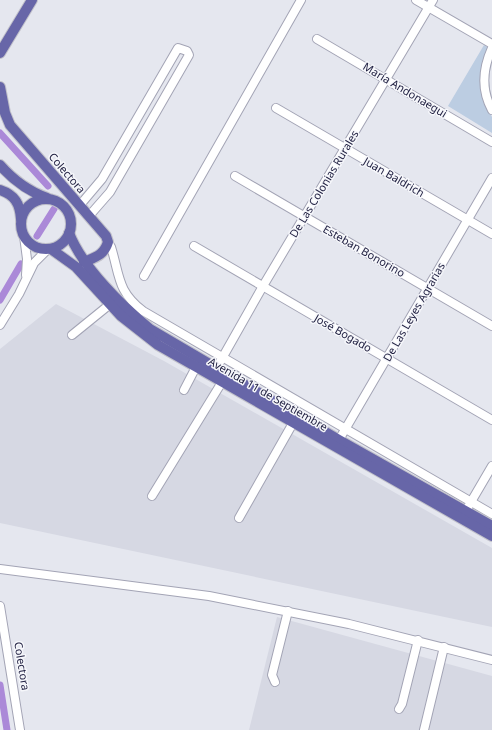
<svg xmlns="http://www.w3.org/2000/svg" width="492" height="730" viewBox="0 0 492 730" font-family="'Noto Sans',sans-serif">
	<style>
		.built { fill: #d6d8e3 }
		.green { fill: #bccde2 }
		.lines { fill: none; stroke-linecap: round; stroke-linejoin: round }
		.canal { stroke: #ab89d8; stroke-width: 7 }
		.minor-casing { stroke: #a3a4b5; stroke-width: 10 }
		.major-casing { stroke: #c1c1ca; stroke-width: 12 }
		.minor { stroke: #fff; stroke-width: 8 }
		.major { stroke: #6766a8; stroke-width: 10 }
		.labels { text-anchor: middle; stroke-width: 3; stroke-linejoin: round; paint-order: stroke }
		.street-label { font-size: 11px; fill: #222243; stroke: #f6f7fb }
	</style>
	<rect width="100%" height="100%" fill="#e5e7ef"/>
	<g class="built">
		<polygon points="56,304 164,361 492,548 492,627 0,523 0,349"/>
		<polygon points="277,617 492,676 492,730 249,730"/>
	</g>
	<polygon class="green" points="484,45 489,48 485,103 492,117 492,133 448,106"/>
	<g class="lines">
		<g class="canal">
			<polyline points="0,133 48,186"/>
			<polyline points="37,236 54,209"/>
			<polyline points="0,300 21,264"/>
			<polyline points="0,685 7,730"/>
		</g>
		<g class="minor-casing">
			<g id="minor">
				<polyline points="416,0 492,44"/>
				<polyline points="317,39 492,142"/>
				<path d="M492 48C483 68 481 90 492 110"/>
				<polyline points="276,108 492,234"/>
				<polyline points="235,176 492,326"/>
				<polyline points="80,205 102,179 178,48 187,51 189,55 110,192 89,216"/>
				<polyline points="24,236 27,259 26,275"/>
				<path d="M108 242 111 247C120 276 117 291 143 311L492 514"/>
				<polyline points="194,246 492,420"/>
				<polyline points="144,276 301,0"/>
				<polyline points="0,325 19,294 34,263 48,249"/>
				<polyline points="72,335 109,305"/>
				<polyline points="216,369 263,286 433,0"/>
				<polyline points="184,390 196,367"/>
				<polyline points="336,445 492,178"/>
				<polyline points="152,496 222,382"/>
				<polyline points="468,507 492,466"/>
				<polyline points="239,518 293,423"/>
				<polyline points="0,569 209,596 349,624 492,660"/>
				<polyline points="0,606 20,730"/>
				<polyline points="275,682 272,675 288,611"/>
				<polyline points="399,709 402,704 418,640"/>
				<polyline points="424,730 444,647"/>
			</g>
		</g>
		<g class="major-casing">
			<g id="major">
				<polyline points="0,53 32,0"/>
				<path d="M0 87 5 113 10 125 106 236 108 242C104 255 96 257 84 262"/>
				<path d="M0 165C14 181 28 191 47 198"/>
				<path d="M0 190C15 195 20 204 21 219"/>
				<circle cx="46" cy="224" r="25"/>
				<path d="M69 233C82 267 122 306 150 329L339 440 492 526"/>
				<polyline points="51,249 76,267 121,316 158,345 492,536"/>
			</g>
		</g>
		<use href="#minor" class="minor"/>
		<use href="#major" class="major"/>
	</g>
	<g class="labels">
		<g class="street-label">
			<text transform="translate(405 90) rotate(31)" y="4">María Andonaegui</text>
			<text transform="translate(67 173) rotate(49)" y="4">Colectora</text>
			<text transform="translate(394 177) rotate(30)" y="4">Juan Baldrich</text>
			<text transform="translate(324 184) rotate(-59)" y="4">De Las Colonias Rurales</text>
			<text transform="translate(364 251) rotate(30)" y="4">Esteban Bonorino</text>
			<text transform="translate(414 312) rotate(-60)" y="4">De Las Leyes Agrarias</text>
			<text transform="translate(343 333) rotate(30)" y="4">José Bogado</text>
			<text transform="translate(268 394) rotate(30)" y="4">Avenida 11 de Septiembre</text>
			<text transform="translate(22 666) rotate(81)" y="4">Colectora</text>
		</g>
	</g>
</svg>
